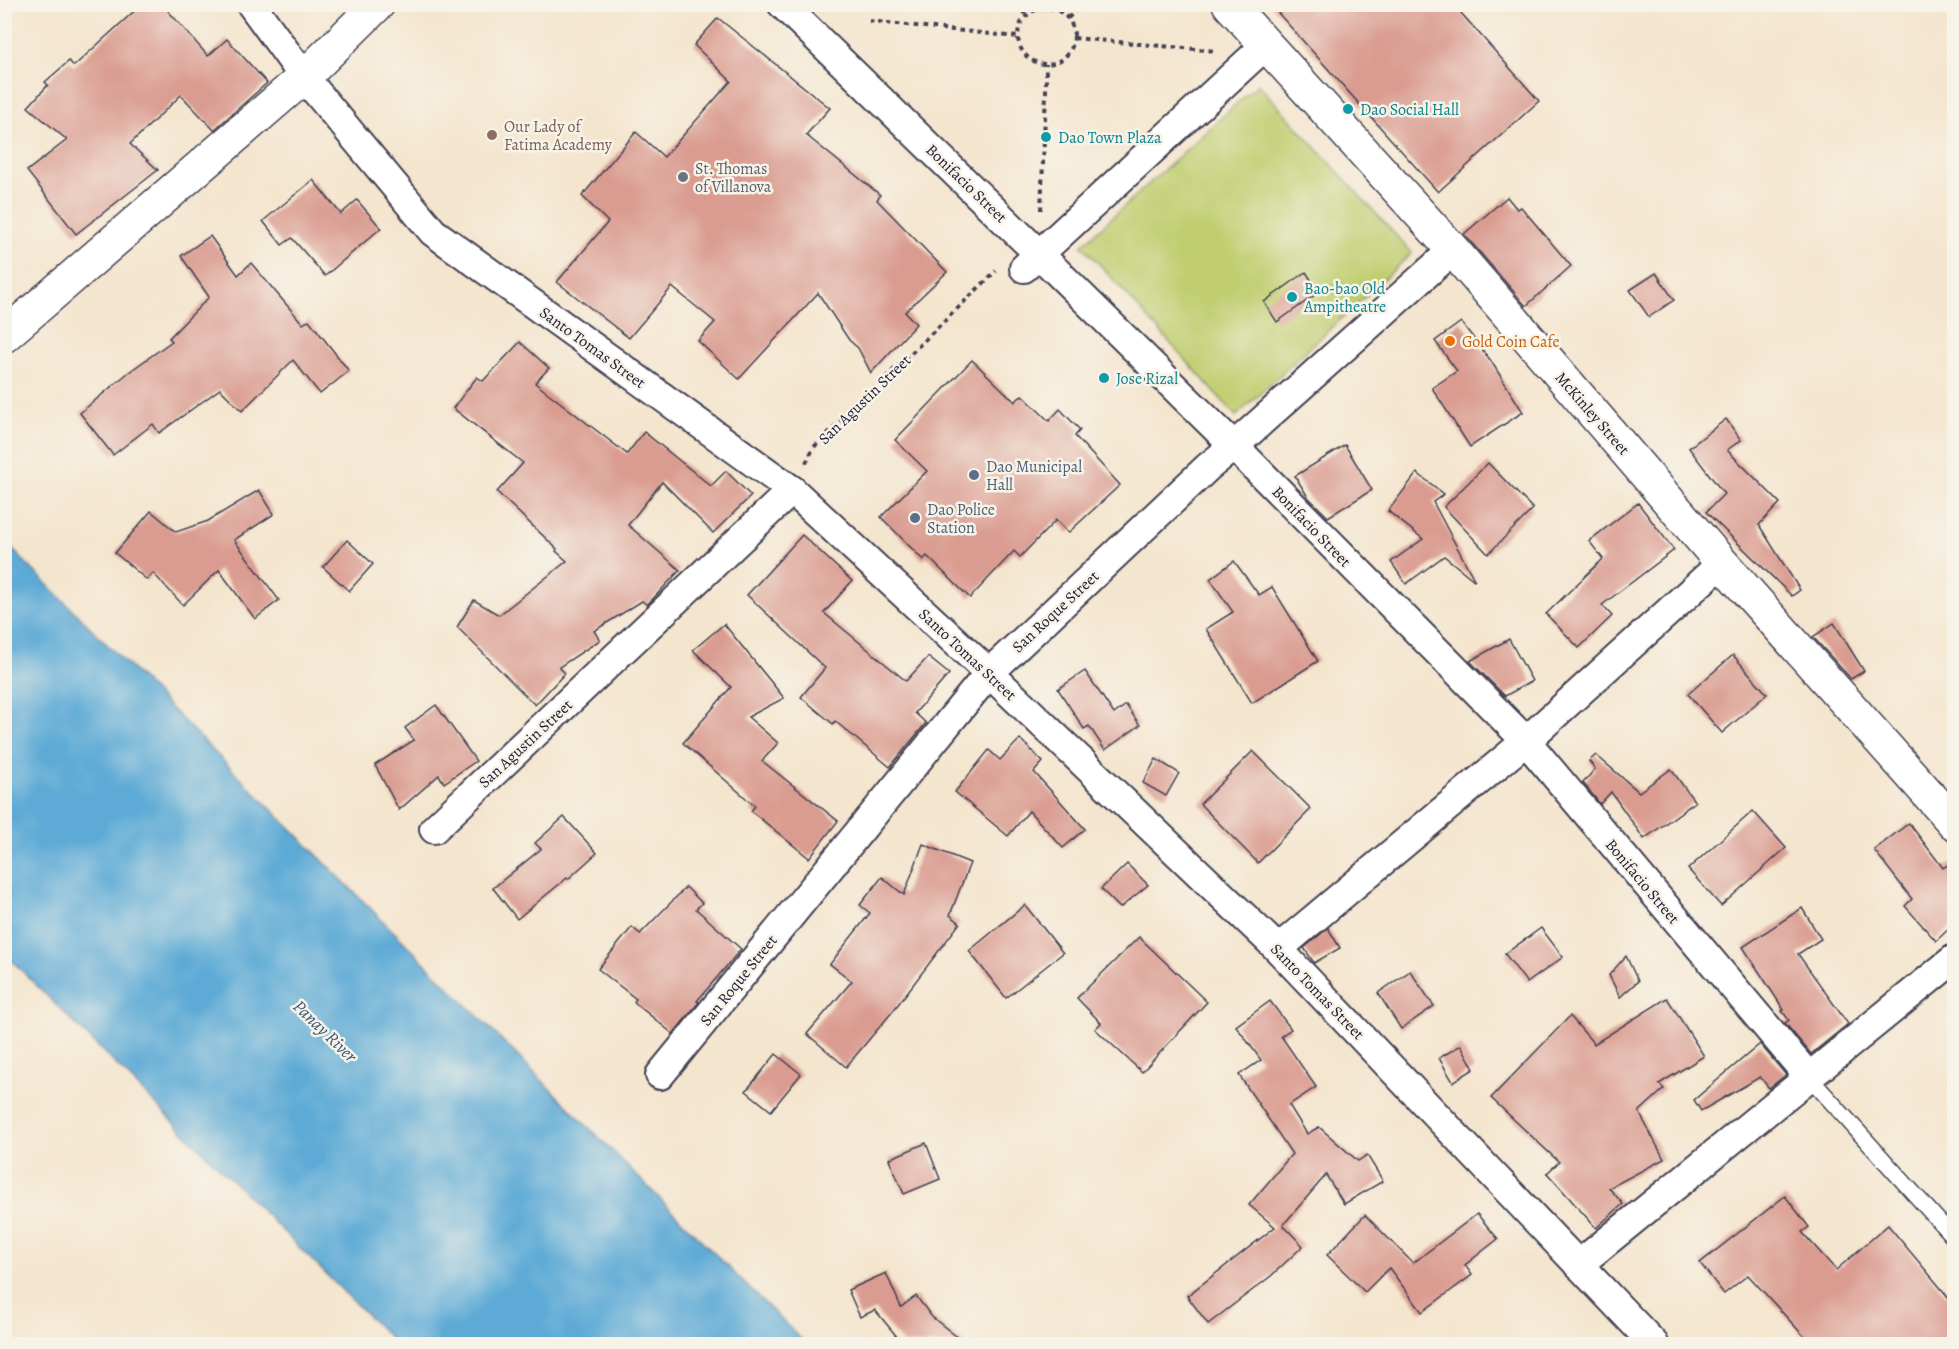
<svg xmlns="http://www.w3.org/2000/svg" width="1959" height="1349" viewBox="0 0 1959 1349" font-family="Alegreya,serif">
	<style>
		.green { fill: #c0ce70; stroke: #717856; stroke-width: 1.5 }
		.water { fill: #5daad6; stroke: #406688; stroke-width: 1.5 }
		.building { fill: #da9c91 }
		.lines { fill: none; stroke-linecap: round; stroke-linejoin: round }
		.service-casing { stroke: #423f51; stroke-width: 18 }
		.minor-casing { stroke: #423f51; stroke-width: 32 }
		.tertiary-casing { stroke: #423f51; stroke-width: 36 }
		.path { stroke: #423f51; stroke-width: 4; stroke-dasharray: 4.5 4.5; stroke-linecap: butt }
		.service { stroke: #fff; stroke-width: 15 }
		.minor { stroke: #fff; stroke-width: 28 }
		.tertiary { stroke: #fff; stroke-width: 33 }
		.culture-dot { fill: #0f9aa8; stroke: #f7f3e8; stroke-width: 2 }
		.education-dot { fill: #8d6e63; stroke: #f7f3e8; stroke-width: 2 }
		.worship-dot { fill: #6b7280; stroke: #f7f3e8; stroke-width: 2 }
		.food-dot { fill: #e8710a; stroke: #f7f3e8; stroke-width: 2 }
		.service-dot { fill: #5c6f8a; stroke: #f7f3e8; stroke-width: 2 }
		.labels { text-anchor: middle; stroke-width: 5; stroke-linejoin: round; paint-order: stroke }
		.culture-label { font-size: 16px; fill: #0d838f; stroke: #f7f3e8; text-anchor: start }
		.education-label { font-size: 16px; fill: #785e54; stroke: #f7f3e8; text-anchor: start }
		.worship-label { font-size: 16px; fill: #5b616d; stroke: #f7f3e8; text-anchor: start }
		.street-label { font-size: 16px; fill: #22223b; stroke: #f7f3e8 }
		.food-label { font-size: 16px; fill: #c56008; stroke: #f7f3e8; text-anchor: start }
		.service-label { font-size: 16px; fill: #4e5e75; stroke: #f7f3e8; text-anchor: start }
		.water-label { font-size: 18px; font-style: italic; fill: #3a5879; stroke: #f7f3e8 }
	</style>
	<rect width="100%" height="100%" fill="#f7f3e8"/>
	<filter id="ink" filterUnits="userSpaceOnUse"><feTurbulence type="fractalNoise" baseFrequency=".0167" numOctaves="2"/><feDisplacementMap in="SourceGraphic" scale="12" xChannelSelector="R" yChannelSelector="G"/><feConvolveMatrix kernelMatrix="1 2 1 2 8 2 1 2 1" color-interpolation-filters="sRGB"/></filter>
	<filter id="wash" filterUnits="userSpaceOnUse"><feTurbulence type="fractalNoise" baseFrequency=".008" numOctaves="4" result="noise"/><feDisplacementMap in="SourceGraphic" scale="24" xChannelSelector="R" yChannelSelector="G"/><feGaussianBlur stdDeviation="1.35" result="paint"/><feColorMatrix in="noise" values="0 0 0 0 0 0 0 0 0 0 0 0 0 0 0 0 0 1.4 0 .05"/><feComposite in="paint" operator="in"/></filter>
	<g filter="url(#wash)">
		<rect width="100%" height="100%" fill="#f4e5ce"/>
		<polygon class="green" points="1258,84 1412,253 1236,416 1082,245"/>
		<polygon class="water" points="5,542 735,1274 806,1344 396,1344 5,954"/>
		<g id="blocks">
			<g class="building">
				<polygon points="142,4 162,4 208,56 227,39 267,83 214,130 181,95 130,144 158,170 76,234 27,171 67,140 28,107 48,85 45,82 69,61 74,66"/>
				<polygon points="1270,4 1453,4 1539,101 1438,192"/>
				<polygon points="718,18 830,108 806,135 880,195 877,200 947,272 905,312 916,324 871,373 858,348 849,340 818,293 739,379 698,341 715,322 672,287 629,338 557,282 608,222 582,196 636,132 664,157 731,81 694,45"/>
				<polygon points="313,180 341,214 357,200 381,228 325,276 292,238 282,245 263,221"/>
				<polygon points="1507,197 1517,209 1521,207 1571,266 1526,306 1464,234"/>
				<polygon points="210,236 238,275 251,263 303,324 309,320 349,371 320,394 293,360 242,411 220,389 159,433 153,424 113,455 80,413 129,372 172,341 169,338 209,297 181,256"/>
				<polygon points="1306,272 1319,292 1277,322 1264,302"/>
				<polygon points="1656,273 1674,300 1649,317 1630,290"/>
				<polygon points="1461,322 1491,361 1523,412 1470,447 1432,388 1457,371 1435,341"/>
				<polygon points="520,342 549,368 535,383 627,454 644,432 711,486 726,471 751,496 713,533 662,482 628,525 680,570 647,605 642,601 594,631 600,640 559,667 565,673 535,705 457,627 474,600 499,615 567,561 556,551 557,549 497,492 523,463 453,408 477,377 483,381"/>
				<polygon points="972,360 1015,402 1022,395 1049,421 1060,409 1080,430 1075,436 1120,485 1068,533 1056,520 1020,557 1014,551 970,598 927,556 923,560 881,517 927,471 895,440"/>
				<polygon points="1726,419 1741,440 1727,450 1780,503 1759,525 1800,590 1792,596 1706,512 1724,494 1689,448"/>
				<polygon points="1345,445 1372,490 1328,517 1308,497 1295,476"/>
				<polygon points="1488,463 1533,509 1488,554 1444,507"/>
				<polygon points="1417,473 1444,494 1433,502 1475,581 1444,556 1406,584 1391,562 1423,539 1388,511"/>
				<polygon points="259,490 274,514 234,540 279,600 255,619 219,570 183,605 153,573 147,580 115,553 151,511 176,532 208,521"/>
				<polygon points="1638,503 1674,550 1602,605 1612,616 1579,648 1546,614 1603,559 1589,541"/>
				<polygon points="802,535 852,581 824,613 906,681 928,657 949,674 915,713 926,723 890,767 835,721 833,724 801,697 825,668 747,595"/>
				<polygon points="347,540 373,564 349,591 323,567"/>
				<polygon points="1234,561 1259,595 1272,587 1318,661 1252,703 1206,629 1233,612 1210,579"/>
				<polygon points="1834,623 1864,671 1851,679 1813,637"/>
				<polygon points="724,624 784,698 748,717 778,743 762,761 838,821 809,858 751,811 755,806 683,743 731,687 693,650"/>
				<polygon points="1509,639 1532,681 1505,696 1470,661"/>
				<polygon points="1733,655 1767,694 1722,733 1688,694"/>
				<polygon points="1085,671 1114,714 1126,705 1140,725 1105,750 1089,726 1084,729 1058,689"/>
				<polygon points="436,705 476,761 444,783 439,775 399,810 375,765 414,740 405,728"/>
				<polygon points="1020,739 1043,762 1034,772 1085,829 1063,848 1029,811 1008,836 955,792 989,750 1000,760"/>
				<polygon points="1253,751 1311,809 1258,863 1200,804"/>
				<polygon points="1596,755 1639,792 1671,769 1695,802 1644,839 1611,792 1600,804 1583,783 1595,769 1589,761"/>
				<polygon points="1156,759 1179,773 1166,796 1143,783"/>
				<polygon points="1753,811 1786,848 1721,906 1688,869"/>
				<polygon points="564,817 597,853 568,879 567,878 517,919 493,888 541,849 535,843"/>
				<polygon points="1909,823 1943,868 1954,861 1954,924 1936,941 1905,906 1912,899 1874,850"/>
				<polygon points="923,844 970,863 950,915 960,923 893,1011 846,1067 807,1034 852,981 830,964 870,913 860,905 882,877 904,895"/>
				<polygon points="1127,864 1148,885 1120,908 1101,889"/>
				<polygon points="686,887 702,903 696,909 741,949 697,1001 699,1002 673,1034 634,1002 636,999 598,969 632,927 640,934"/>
				<polygon points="1025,905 1063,953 1006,998 969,951"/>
				<polygon points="1802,908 1821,939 1798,954 1848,1024 1811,1054 1785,1023 1789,1020 1782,1011 1784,1010 1743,947"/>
				<polygon points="1328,928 1340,948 1314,963 1304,948"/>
				<polygon points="1541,928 1563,957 1527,983 1505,954"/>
				<polygon points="1139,937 1207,1002 1142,1072 1095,1029 1101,1023 1077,998"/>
				<polygon points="1626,956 1638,981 1620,997 1609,975"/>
				<polygon points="1410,971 1434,1006 1401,1029 1378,993"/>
				<polygon points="1667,998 1704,1056 1659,1084 1664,1089 1639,1112 1664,1159 1609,1188 1623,1204 1596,1228 1547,1173 1559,1162 1491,1098 1570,1016 1594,1044"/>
				<polygon points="1270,1001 1291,1029 1281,1036 1316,1087 1289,1105 1307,1134 1319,1127 1358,1161 1367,1155 1383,1181 1344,1204 1326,1175 1283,1225 1303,1246 1271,1276 1208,1324 1187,1296 1275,1227 1249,1205 1292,1154 1239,1075 1261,1060 1236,1026"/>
				<polygon points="1760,1044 1786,1075 1769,1088 1760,1077 1701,1111 1694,1100"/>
				<polygon points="1461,1045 1474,1069 1453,1082 1439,1058"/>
				<polygon points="776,1054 801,1074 771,1111 746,1091"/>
				<polygon points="926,1143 940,1179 904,1194 889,1159"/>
				<polygon points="1785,1196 1809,1227 1802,1232 1836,1270 1888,1225 1954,1304 1954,1344 1811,1344 1748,1275 1724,1294 1700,1263"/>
				<polygon points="1477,1214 1498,1239 1465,1265 1472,1275 1422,1312 1389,1268 1365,1292 1327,1255 1365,1215 1413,1263"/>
				<polygon points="886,1273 901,1307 916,1296 932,1317 966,1344 903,1344 875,1310 860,1317 848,1290"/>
			</g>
		</g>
	</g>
	<g filter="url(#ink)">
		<use href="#blocks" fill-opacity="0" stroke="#423f51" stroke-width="1.5"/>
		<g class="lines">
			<g class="service-casing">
				<polyline id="service" points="1809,1077 1954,1238"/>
			</g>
			<g class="minor-casing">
				<g id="minor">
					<polyline points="251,4 304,77 433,232 792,490 989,673 1278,949 1654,1344"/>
					<polyline points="782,4 1039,254 1234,446 1526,741 1809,1077"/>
					<polyline points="1024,268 1266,45"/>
					<polyline points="434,829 792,490"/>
					<polyline points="1278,949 1526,741 1722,563"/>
					<polyline points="660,1075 989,673 1208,467 1234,446 1453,250"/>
					<polyline points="1578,1265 1954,959"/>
				</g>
			</g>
			<g class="tertiary-casing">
				<g id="tertiary">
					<polyline points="1229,4 1453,250 1722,563 1954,823"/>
					<polyline points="4,336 304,77 378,4"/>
				</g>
			</g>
			<g class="path">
				<polyline points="1016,4 1027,16"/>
				<circle cx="1046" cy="36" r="28"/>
				<polyline points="1068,18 1082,4"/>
				<polyline points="869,21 1018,37"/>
				<polyline points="1074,38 1217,51"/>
				<polyline points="1041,210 1046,92 1046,64"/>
				<polyline points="806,463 814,447 996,271"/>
			</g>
			<use href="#service" class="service"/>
			<use href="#minor" class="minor"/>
			<use href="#tertiary" class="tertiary"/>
		</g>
	</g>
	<g class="culture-dot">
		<circle cx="1348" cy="109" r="6"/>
		<circle cx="1046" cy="137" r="6"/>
		<circle cx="1292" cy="297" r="6"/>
		<circle cx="1104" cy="378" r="6"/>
	</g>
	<circle class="education-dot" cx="492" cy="135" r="6"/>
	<circle class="worship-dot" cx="683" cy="177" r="6"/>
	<circle class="food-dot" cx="1450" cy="341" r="6"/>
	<g class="service-dot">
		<circle cx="974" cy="475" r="6"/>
		<circle cx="915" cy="518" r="6"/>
	</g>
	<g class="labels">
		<g class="culture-label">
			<text x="1360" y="115">Dao Social Hall</text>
			<text x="1058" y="143">Dao Town Plaza</text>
			<text x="1304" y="294">Bao-bao Old<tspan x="1304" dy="18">Ampitheatre</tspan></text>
			<text x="1116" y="384">Jose Rizal</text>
		</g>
		<g class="education-label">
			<text x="504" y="132">Our Lady of<tspan x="504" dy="18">Fatima Academy</tspan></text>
		</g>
		<g class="worship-label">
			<text x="695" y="174">St. Thomas<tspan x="695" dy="18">of Villanova</tspan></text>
		</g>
		<g class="street-label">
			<text transform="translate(967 183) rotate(44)" y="6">Bonifacio Street</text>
			<text transform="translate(593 347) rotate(36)" y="6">Santo Tomas Street</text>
			<text transform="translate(864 399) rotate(-44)" y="6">San Agustin Street</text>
			<text transform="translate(1593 413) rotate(49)" y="6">McKinley Street</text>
			<text transform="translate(1312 526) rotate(46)" y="6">Bonifacio Street</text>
			<text transform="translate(1055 611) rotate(-43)" y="6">San Roque Street</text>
			<text transform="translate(968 654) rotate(43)" y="6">Santo Tomas Street</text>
			<text transform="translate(525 743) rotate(-43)" y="6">San Agustin Street</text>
			<text transform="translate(1643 881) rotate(50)" y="6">Bonifacio Street</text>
			<text transform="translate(738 980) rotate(-51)" y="6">San Roque Street</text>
			<text transform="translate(1318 991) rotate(46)" y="6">Santo Tomas Street</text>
		</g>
		<g class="food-label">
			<text x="1462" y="347">Gold Coin Cafe</text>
		</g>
		<g class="service-label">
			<text x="986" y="472">Dao Municipal<tspan x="986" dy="18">Hall</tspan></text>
			<text x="927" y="515">Dao Police<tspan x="927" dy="18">Station</tspan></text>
		</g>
		<g class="water-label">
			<text transform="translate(325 1031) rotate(44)" y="6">Panay River</text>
		</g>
	</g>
	<rect width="1959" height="1349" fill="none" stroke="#f7f3e8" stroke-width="24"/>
</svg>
